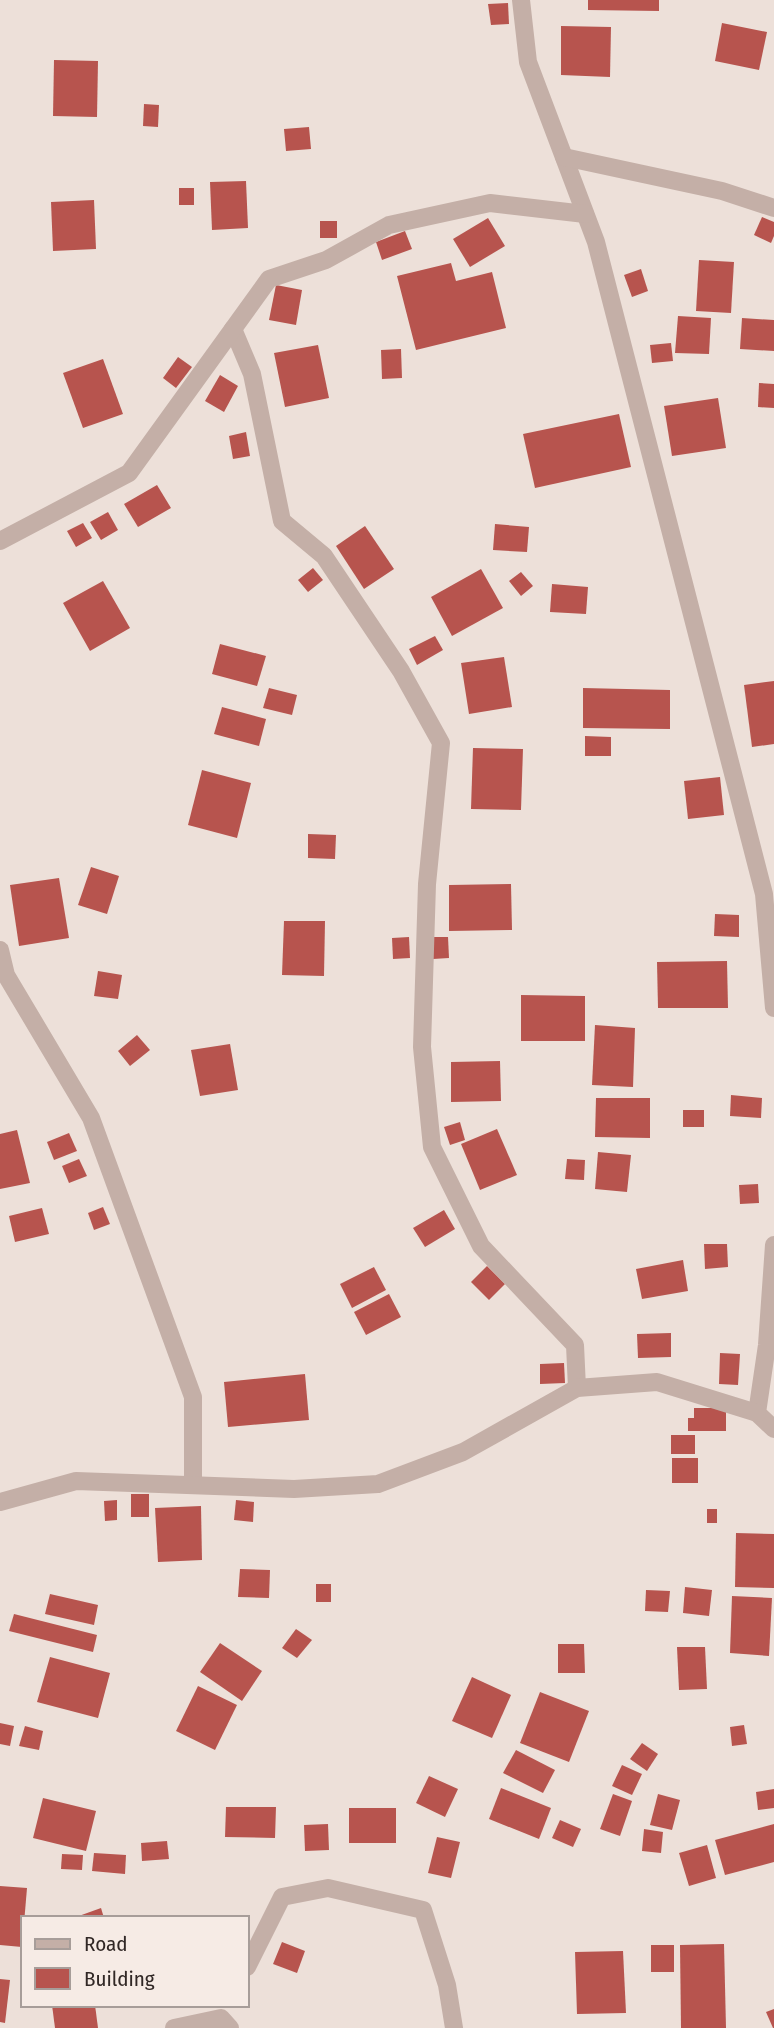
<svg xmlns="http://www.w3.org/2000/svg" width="774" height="2028" viewBox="0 0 774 2028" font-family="'Fira Sans Condensed',sans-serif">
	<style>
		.building { fill: #b7544e }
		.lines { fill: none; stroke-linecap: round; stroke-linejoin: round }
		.minor { stroke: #c4afa7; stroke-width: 18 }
	</style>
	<rect width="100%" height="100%" fill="#ede0d9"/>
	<g class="building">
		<polygon points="588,0 659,0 659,11 588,10"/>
		<polygon points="508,3 509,24 491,25 488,4"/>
		<polygon points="722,23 767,32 759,70 715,61"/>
		<polygon points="561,26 611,27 610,77 561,75"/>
		<polygon points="54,60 98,61 97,117 53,116"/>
		<polygon points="144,104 159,105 158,127 143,126"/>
		<polygon points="309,127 311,149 286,151 284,129"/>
		<polygon points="246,181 248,228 212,230 210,182"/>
		<rect x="179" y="188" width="15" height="17"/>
		<polygon points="94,200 96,249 53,251 51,202"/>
		<polygon points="762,217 774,222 774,236 771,243 754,235"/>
		<polygon points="488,218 505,246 470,267 453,239"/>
		<rect x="320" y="221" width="17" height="17"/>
		<polygon points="405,231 412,249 382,260 376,242"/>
		<polygon points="699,260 734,262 731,313 696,311"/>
		<polygon points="451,263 456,281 492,272 506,328 416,350 397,276"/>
		<polygon points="641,269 648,291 632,297 624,275"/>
		<polygon points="276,285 302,290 296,325 269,320"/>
		<polygon points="678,316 711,318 709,354 675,353"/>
		<polygon points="742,318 774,320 774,351 740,349"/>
		<polygon points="671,343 673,361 652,363 650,345"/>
		<polygon points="318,345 329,398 285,407 274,353"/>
		<polygon points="401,349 402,378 382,379 381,350"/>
		<polygon points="178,357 192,367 176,388 163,378"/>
		<polygon points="103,359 123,414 83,428 63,373"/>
		<polygon points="220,375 238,386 224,412 205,401"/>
		<polygon points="759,383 774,384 774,408 758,407"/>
		<polygon points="718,398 726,448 672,456 664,406"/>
		<polygon points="619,414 631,467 535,488 523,434"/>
		<polygon points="246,432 250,456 233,459 229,436"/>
		<polygon points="157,485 171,508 138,527 124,504"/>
		<polygon points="108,512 118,530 101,540 90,522"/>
		<polygon points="83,523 92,538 76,547 67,531"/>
		<polygon points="495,524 529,527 527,552 493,550"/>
		<polygon points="365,526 394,569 364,589 336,546"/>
		<polygon points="313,568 323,580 308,592 298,580"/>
		<polygon points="481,569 503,608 452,636 431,597"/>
		<polygon points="521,572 533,586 521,596 509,581"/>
		<polygon points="103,581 130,628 90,651 63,603"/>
		<polygon points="552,584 588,587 586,614 550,612"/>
		<polygon points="435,636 443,650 417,665 409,649"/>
		<polygon points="220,644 266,656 257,686 212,674"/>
		<polygon points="504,657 512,707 469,714 461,663"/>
		<polygon points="774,681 774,744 752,747 744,685"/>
		<polygon points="269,688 297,695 292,715 263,708"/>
		<polygon points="583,688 670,690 670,729 583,728"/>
		<polygon points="222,707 266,719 259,746 214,734"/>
		<polygon points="585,736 611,737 611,756 585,756"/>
		<polygon points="473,748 523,749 521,810 471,809"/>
		<polygon points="202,770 251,783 237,838 188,825"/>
		<polygon points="720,777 724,815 688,819 684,781"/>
		<polygon points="308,834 336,835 335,859 308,858"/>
		<polygon points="91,867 119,876 107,914 78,905"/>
		<polygon points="59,878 69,938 19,946 10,885"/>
		<polygon points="511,884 512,930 449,931 449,885"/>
		<polygon points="715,914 739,915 739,937 714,936"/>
		<polygon points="284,921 325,921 324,976 282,975"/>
		<polygon points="409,937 410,958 393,959 392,938"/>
		<polygon points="433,937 448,937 449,958 433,959"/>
		<polygon points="727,961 728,1008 658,1008 657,962"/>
		<polygon points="98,971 122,975 118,999 94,996"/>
		<polygon points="521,995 585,996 585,1041 521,1041"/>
		<polygon points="595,1025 635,1028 633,1087 592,1085"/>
		<polygon points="137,1035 150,1050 130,1066 118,1051"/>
		<polygon points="230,1044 238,1090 200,1096 191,1050"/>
		<polygon points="500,1061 501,1101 451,1102 451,1062"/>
		<polygon points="731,1095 762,1098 761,1118 730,1116"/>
		<polygon points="596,1098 650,1098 650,1138 595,1137"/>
		<rect x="683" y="1110" width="21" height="17"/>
		<polygon points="460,1122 465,1140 450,1145 444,1127"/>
		<polygon points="497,1129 517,1175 480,1190 461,1144"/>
		<polygon points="17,1130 30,1183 0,1189 0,1134"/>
		<polygon points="69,1133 77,1151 54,1160 47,1142"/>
		<polygon points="598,1152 631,1155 627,1192 595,1189"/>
		<polygon points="79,1159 87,1176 69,1183 62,1166"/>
		<polygon points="567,1159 585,1160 584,1180 565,1179"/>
		<polygon points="758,1184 759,1203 740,1204 739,1185"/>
		<polygon points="103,1207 110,1224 94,1230 88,1213"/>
		<polygon points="42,1208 49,1234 15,1242 9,1216"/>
		<polygon points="444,1210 455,1229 425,1247 413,1228"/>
		<polygon points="704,1244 727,1244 728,1267 705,1269"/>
		<polygon points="683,1260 688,1291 642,1299 636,1269"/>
		<polygon points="487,1266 505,1284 489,1300 471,1282"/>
		<polygon points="374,1267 386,1290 352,1308 340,1284"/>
		<polygon points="389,1294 401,1317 366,1335 354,1312"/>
		<polygon points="671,1333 671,1357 638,1358 637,1334"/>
		<polygon points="720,1353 740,1354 738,1385 719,1384"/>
		<polygon points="564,1363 565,1383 540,1384 540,1364"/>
		<polygon points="305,1374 309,1420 228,1427 224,1382"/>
		<polygon points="694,1408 721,1408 721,1411 726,1411 726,1431 688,1431 688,1418 694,1418"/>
		<rect x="671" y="1435" width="24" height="19"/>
		<rect x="672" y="1458" width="26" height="25"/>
		<rect x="131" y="1494" width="18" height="23"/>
		<polygon points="117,1500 117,1520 105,1521 104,1501"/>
		<polygon points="236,1500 254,1502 253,1522 234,1520"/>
		<polygon points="201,1506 202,1560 158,1562 155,1508"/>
		<rect x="707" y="1509" width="10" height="14"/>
		<polygon points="736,1533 774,1534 774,1588 735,1587"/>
		<polygon points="240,1569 270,1570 269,1598 238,1597"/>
		<rect x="316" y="1584" width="15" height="18"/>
		<polygon points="685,1587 712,1590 709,1616 683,1613"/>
		<polygon points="646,1590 670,1591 668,1612 645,1611"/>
		<polygon points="50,1594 98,1605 94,1625 45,1614"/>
		<polygon points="732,1596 772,1598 769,1656 730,1653"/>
		<polygon points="14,1614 97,1635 93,1652 9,1631"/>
		<polygon points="296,1629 312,1640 297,1658 282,1648"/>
		<polygon points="220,1643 262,1671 242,1701 200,1672"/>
		<polygon points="558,1644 584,1644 585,1673 558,1673"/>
		<polygon points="677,1647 705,1647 707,1689 679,1690"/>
		<polygon points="50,1657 110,1673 98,1718 37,1702"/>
		<polygon points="472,1677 511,1695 492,1738 452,1721"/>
		<polygon points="198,1686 237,1705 215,1750 176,1731"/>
		<polygon points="540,1692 589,1711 569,1762 520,1743"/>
		<polygon points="0,1723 14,1726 10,1746 0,1744"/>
		<polygon points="744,1725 747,1744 732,1746 730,1727"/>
		<polygon points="25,1726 43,1731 39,1750 19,1746"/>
		<polygon points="642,1743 658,1754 647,1771 630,1759"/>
		<polygon points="516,1750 555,1770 543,1793 503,1773"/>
		<polygon points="622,1765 642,1774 632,1795 612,1786"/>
		<polygon points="429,1776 458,1789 445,1817 416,1803"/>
		<polygon points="501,1788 551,1808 539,1839 489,1819"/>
		<polygon points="774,1789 774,1808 758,1810 756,1792"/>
		<polygon points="613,1794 632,1801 620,1836 600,1829"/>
		<polygon points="658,1794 680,1800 672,1830 650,1825"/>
		<polygon points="43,1798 96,1811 86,1851 33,1838"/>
		<polygon points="226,1807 276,1807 275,1838 225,1837"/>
		<rect x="349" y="1808" width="47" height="35"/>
		<polygon points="560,1820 581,1829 573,1847 552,1838"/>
		<polygon points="328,1824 329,1850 305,1851 304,1825"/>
		<polygon points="774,1824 774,1862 725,1875 715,1840"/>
		<polygon points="644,1829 663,1832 661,1853 642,1851"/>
		<polygon points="437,1837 460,1842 451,1878 428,1873"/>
		<polygon points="167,1841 169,1859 142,1861 141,1843"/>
		<polygon points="707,1845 716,1878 689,1886 679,1853"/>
		<polygon points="94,1853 126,1855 125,1874 92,1871"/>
		<polygon points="62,1854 83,1855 82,1870 61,1869"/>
		<polygon points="0,1886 27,1888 22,1947 0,1945"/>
		<polygon points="101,1908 104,1918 76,1918 76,1917"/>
		<polygon points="282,1942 305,1951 297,1973 273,1964"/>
		<polygon points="724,1944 726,2028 681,2028 680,1945"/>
		<rect x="651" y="1945" width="23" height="27"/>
		<polygon points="623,1951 626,2013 577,2014 575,1952"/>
		<polygon points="0,1979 10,1980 5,2023 0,2022"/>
		<polygon points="52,2005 95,2005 98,2028 55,2028"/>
		<polygon points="774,2009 774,2028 773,2028 766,2012"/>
	</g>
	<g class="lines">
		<g class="minor">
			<polyline points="521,0 528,62 596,242 764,894 774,1008"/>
			<polyline points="564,157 722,191 774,208"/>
			<polyline points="233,329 252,374 282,521 324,556 401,671 441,743 427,884 422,1047 432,1147 481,1246 575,1345 577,1388"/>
			<polyline points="0,541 129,473 269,279 326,260 389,225 490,203 585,214"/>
			<polyline points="0,950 6,975 91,1118 193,1397 193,1484"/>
			<polyline points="774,1245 767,1345 757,1413 774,1429"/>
			<polyline points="0,1502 76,1481 294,1489 378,1484 463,1452 577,1388 657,1382 757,1413"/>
			<polyline points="247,1967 282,1897 328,1888 423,1910 447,1985 454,2028"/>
			<polyline points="174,2028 221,2018 230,2028"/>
		</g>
	</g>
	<rect x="21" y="1916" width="228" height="91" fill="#f6ebe5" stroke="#a79d99" stroke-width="2"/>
	<rect x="35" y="1939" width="35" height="10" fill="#c4afa7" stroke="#a79d99" stroke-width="2"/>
	<text x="84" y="1951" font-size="21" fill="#312826">Road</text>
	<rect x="35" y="1968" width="35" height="21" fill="#b7544e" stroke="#a79d99" stroke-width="2"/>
	<text x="84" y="1986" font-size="21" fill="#312826">Building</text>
</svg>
